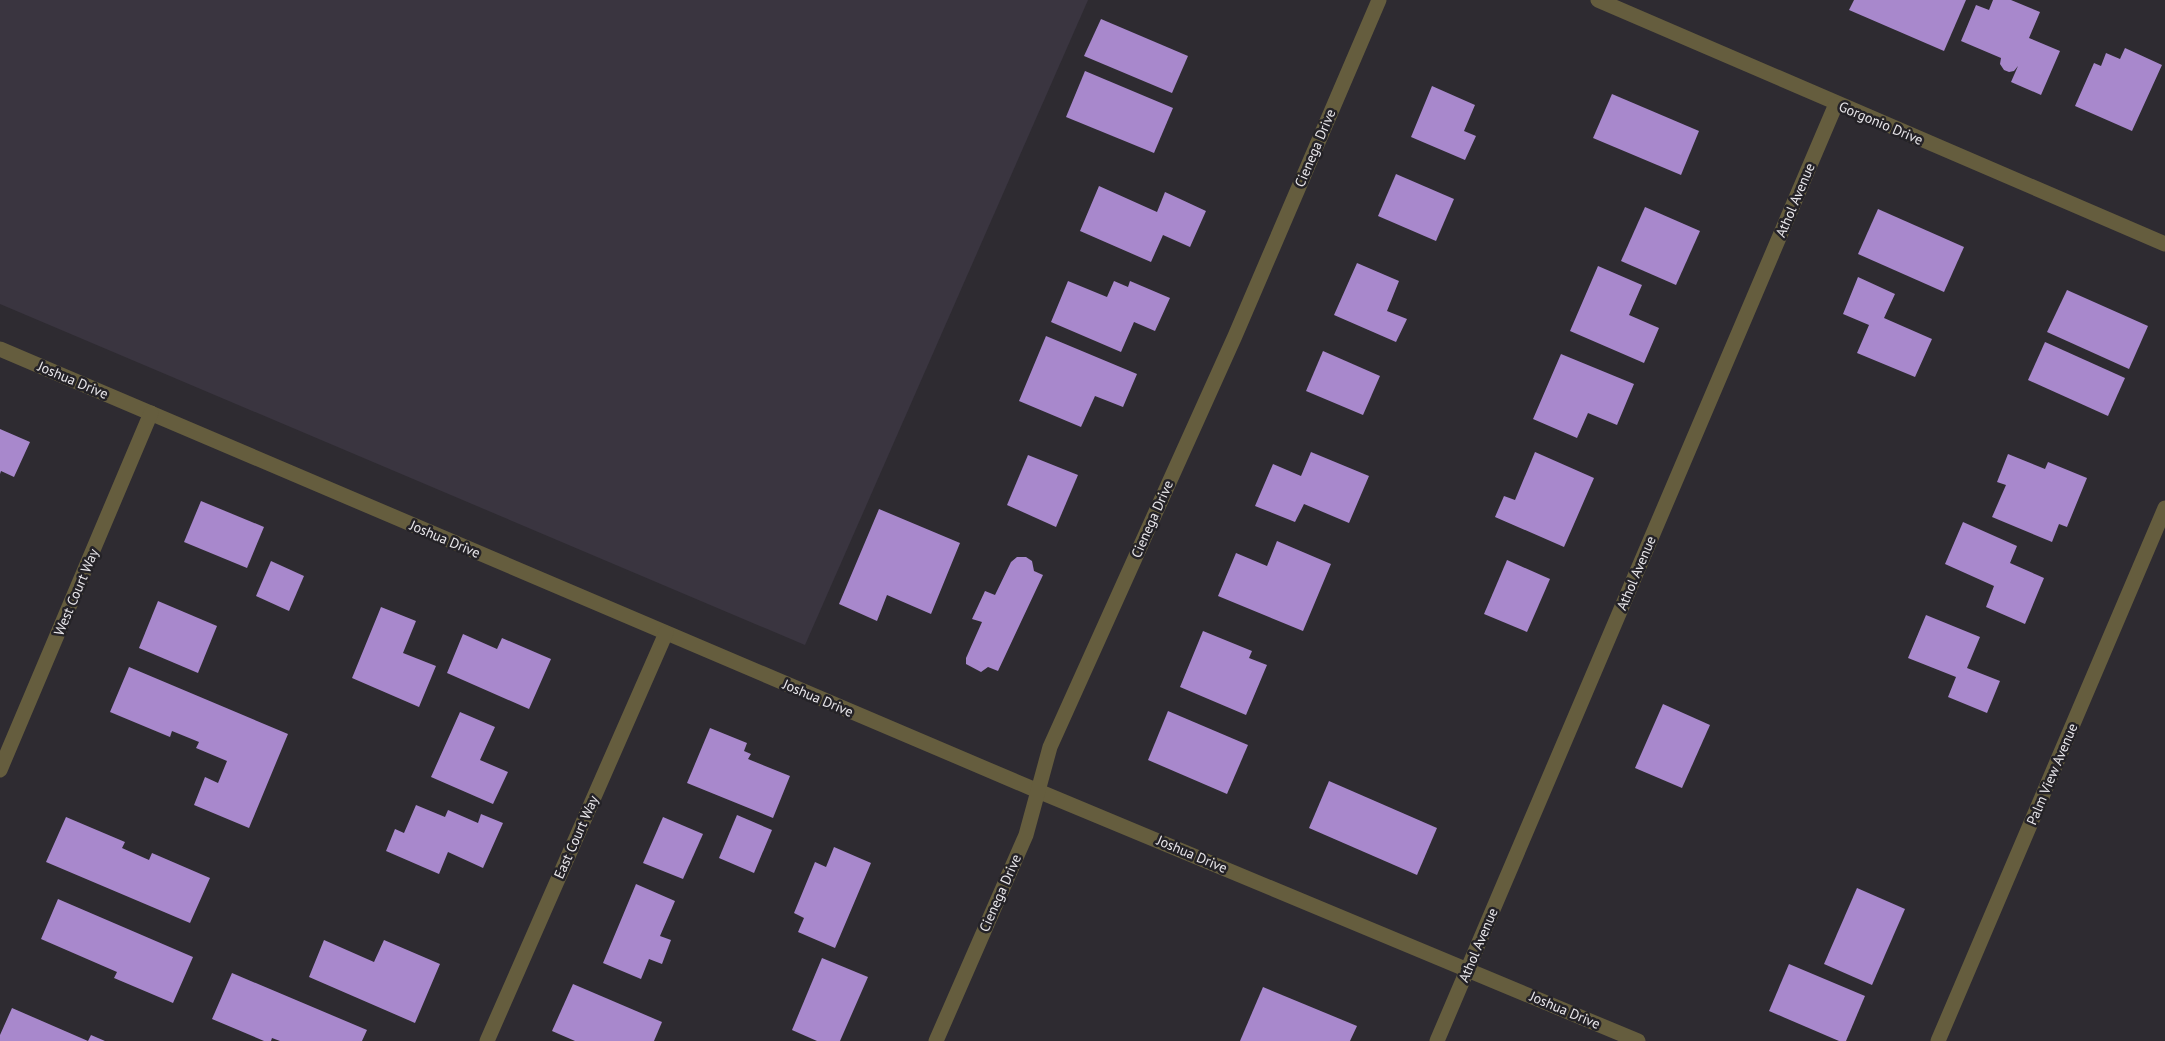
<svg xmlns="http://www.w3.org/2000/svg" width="2165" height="1041" font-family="'PT Sans',sans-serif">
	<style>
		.built { fill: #3a3540 }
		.building { fill: #a888cc }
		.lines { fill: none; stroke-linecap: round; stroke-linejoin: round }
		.minor { stroke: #655d3e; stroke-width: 15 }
		.labels { text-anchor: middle; stroke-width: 5; stroke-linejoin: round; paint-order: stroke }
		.street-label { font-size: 14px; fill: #e9e7eb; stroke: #242227 }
	</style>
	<rect width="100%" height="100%" fill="#2e2b31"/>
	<polygon class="built" points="0,0 1088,0 805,645 0,304"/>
	<g class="building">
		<polygon points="1854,0 1966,0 1944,51 1849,10"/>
		<polygon points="1993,0 2011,0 2040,12 2029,38 2060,51 2041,95 2011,82 2018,66 2014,71 2009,72 2004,70 2000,64 2001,58 1961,41 1976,5 1989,10"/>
		<polygon points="1101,19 1188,56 1172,93 1084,56"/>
		<polygon points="2125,48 2162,65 2132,131 2075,106 2094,63 2101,66 2106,53 2120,59"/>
		<polygon points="1085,71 1173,108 1154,153 1066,117"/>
		<polygon points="1432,86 1475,105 1464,131 1476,136 1465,160 1411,137"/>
		<polygon points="1612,94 1699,131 1681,175 1593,138"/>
		<polygon points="1396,174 1454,199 1436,241 1378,216"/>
		<polygon points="1099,186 1157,212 1165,192 1206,211 1190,247 1163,235 1151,262 1080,231"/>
		<polygon points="1645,207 1700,231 1676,285 1621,261"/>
		<polygon points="1878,209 1964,247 1944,292 1858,254"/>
		<polygon points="1357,263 1399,281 1387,311 1407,319 1396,342 1334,315"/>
		<polygon points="1598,266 1642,285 1629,315 1659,328 1644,363 1570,331"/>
		<polygon points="1858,277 1895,294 1884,318 1932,339 1915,377 1857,353 1869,325 1843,314"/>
		<polygon points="1068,281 1107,297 1114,281 1128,287 1130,281 1170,298 1155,331 1134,322 1121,352 1051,322"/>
		<polygon points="2067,290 2148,326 2129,369 2047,332"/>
		<polygon points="1046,336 1137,374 1123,407 1095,396 1081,427 1019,401"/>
		<polygon points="2045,342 2125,378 2108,416 2028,380"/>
		<polygon points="1323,351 1380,376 1363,415 1306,391"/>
		<polygon points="1561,354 1634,384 1617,425 1588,413 1577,438 1533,419"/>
		<polygon points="0,429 30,442 14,477 1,471 0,474"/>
		<polygon points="1311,452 1369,476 1349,523 1304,504 1295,522 1255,506 1273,464 1301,476"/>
		<polygon points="1535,452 1594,478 1564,547 1495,517 1504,496 1515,500"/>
		<polygon points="2008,454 2045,469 2048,462 2087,478 2067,527 2059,524 2052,542 1992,517 2006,485 1997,482"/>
		<polygon points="1028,455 1078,475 1056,527 1007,505"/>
		<polygon points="201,501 264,527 247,568 184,542"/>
		<polygon points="879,509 960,543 931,614 887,595 877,621 839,604"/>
		<polygon points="1963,522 2017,546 2010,563 2044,578 2025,624 1986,607 1994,586 1945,564"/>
		<polygon points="1277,541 1331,564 1303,631 1218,596 1236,553 1267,566"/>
		<polygon points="1017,557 1026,557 1032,561 1034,571 1043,575 998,671 988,667 981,672 966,664 966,658 982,622 972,619 985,591 995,595 1011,562"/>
		<polygon points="1507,560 1550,579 1527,632 1484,614"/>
		<polygon points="271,561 304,576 289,611 256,596"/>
		<polygon points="158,601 217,626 198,673 139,648"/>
		<polygon points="381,607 416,621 403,653 436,666 419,707 352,678"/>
		<polygon points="1926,615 1980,637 1967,668 2000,681 1987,713 1948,697 1956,677 1908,658"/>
		<polygon points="1203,631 1252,651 1249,658 1267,665 1246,715 1180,687"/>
		<polygon points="463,634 497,649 502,638 551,659 529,709 447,673"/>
		<polygon points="129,667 288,734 249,828 194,805 205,777 218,783 227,761 196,748 199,742 172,731 170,737 110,712"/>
		<polygon points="1663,704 1710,725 1682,788 1635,768"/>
		<polygon points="1168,711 1248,745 1227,794 1148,760"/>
		<polygon points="460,712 495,727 480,760 508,772 493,804 431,777"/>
		<polygon points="710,728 747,743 744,751 751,754 748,759 790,776 773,818 687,783"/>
		<polygon points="1329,781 1437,828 1417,875 1309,828"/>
		<polygon points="416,805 445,817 448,810 478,823 481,814 503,823 483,868 448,852 439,874 386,851 395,829 404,833"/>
		<polygon points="737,815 772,830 754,873 719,858"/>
		<polygon points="66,817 125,842 122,848 149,860 152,853 210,878 190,923 46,862"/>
		<polygon points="663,817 703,834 683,879 643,863"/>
		<polygon points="834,847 871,863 835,948 798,932 804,918 794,913 815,862 826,867"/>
		<polygon points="636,884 675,901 660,936 671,940 662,964 649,959 641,979 603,963"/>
		<polygon points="1857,888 1905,909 1872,985 1824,964"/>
		<polygon points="58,899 193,957 173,1003 114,978 117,972 41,939"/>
		<polygon points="324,940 374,962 384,940 440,964 415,1023 309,977"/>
		<polygon points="822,958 868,977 840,1041 817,1041 792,1030"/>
		<polygon points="1789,964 1865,996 1846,1041 1839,1041 1769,1011"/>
		<polygon points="232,973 367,1030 362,1041 280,1041 272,1038 271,1041 264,1041 212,1019"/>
		<polygon points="573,984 662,1022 654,1041 575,1041 552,1031"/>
		<polygon points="1263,987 1357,1026 1350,1041 1240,1041"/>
		<polygon points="12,1008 88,1041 91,1035 105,1041 0,1041 0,1035"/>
	</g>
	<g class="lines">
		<g class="minor">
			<polyline points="1598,0 2165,244"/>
			<polyline points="0,349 1038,791 1638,1041"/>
			<polyline points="0,770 151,413"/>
			<polyline points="487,1041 666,633"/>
			<polyline points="936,1041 1026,835 1050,747 1235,336 1379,0"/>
			<polyline points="1437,1041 1836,104"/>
			<polyline points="1938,1041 2165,508"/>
		</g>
	</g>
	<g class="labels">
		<g class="street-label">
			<text transform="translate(1881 123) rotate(23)" y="5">Gorgonio Drive</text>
			<text transform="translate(1315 148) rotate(-67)" y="5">Cienega Drive</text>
			<text transform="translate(1795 200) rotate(-67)" y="5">Athol Avenue</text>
			<text transform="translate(73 380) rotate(23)" y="5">Joshua Drive</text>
			<text transform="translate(1152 519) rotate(-66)" y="5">Cienega Drive</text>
			<text transform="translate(445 539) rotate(23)" y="5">Joshua Drive</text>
			<text transform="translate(1636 573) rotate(-67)" y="5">Athol Avenue</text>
			<text transform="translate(76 592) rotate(-67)" y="5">West Court Way</text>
			<text transform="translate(818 698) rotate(23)" y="5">Joshua Drive</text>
			<text transform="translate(2052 774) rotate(-67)" y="5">Palm View Avenue</text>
			<text transform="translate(576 837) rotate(-66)" y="5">East Court Way</text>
			<text transform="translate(1192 854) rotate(23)" y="5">Joshua Drive</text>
			<text transform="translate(1000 893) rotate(-66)" y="5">Cienega Drive</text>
			<text transform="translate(1478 945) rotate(-67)" y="5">Athol Avenue</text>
			<text transform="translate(1565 1010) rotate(23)" y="5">Joshua Drive</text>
		</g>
	</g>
</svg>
